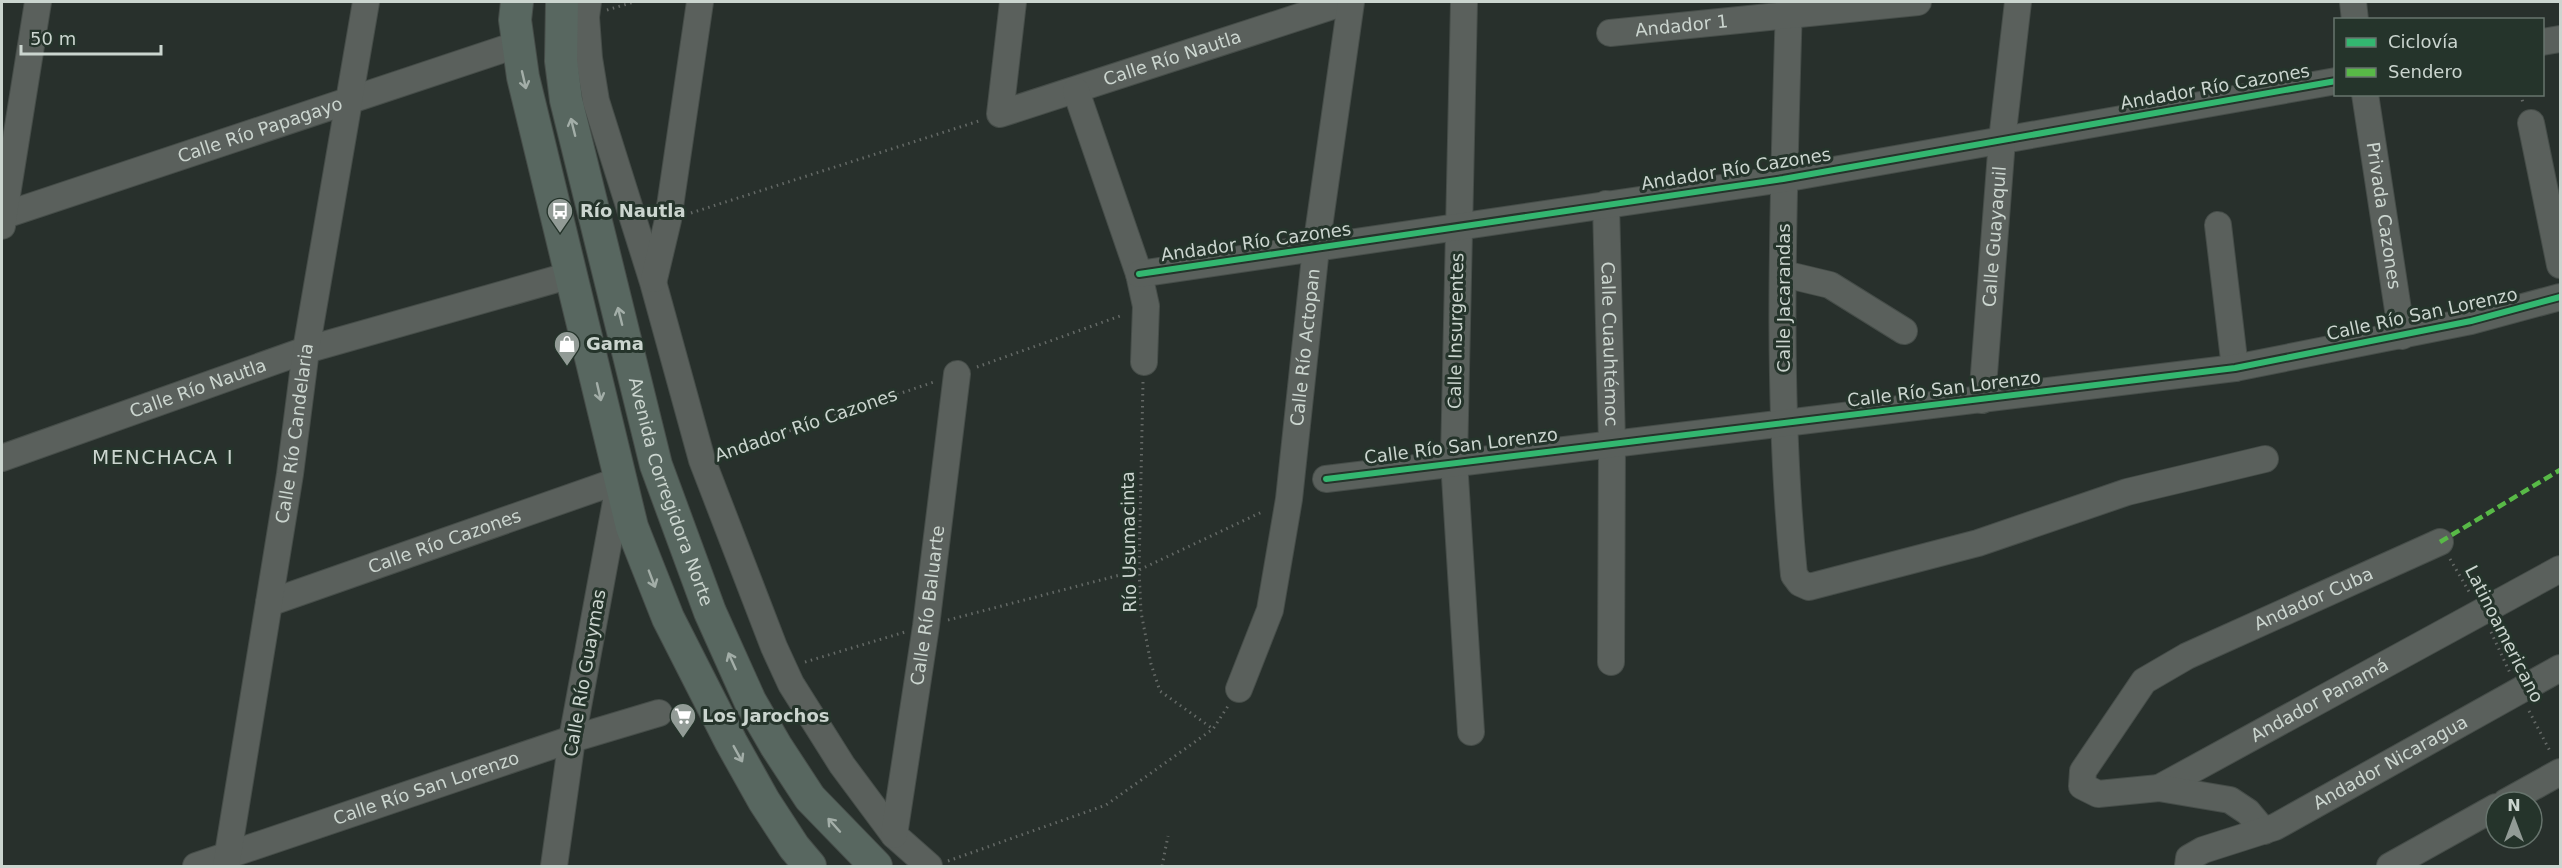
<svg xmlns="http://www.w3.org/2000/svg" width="2562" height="868" font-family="'DejaVu Sans',sans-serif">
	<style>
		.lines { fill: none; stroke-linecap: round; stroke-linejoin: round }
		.minor-casing { stroke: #464d49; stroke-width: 28 }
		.major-casing { stroke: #464d49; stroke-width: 34 }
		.path { stroke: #646966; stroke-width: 3; stroke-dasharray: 1.5 4.5; stroke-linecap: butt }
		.minor { stroke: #5a605c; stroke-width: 26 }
		.major { stroke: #586760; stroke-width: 32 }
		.quiet { stroke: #58b947; stroke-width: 4.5; stroke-dasharray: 9 4.5; stroke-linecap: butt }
		.cycleway-casing { stroke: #25342b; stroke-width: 10 }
		.cycleway { stroke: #33b770; stroke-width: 6 }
		.oneway { stroke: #a3aea8 }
		.labels { text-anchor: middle; stroke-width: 6; stroke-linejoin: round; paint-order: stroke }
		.street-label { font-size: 18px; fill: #cbd5cf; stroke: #25342b }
		.poi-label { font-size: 18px; font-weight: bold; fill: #cbd5cf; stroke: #25342b; text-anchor: start }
		.neighbourhood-label { font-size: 20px; letter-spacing: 1.5px; fill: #cbd5cf; stroke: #25342b }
	</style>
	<rect width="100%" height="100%" fill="#28302c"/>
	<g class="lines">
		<g class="minor-casing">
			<g id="minor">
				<polyline points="588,2 586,17 589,58 596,101 653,282 702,460 774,647 791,684 842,765 894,835 929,866"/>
				<path id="s1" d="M1013 2 1000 114 1345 2"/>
				<polyline points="1464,2 1454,461 1471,732"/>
				<path d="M1789 2C1784 192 1775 385 1794 575L1800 583 1809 587 1978 543 2127 492 2265 459"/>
				<polyline points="2353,2 2355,20"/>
				<path id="s2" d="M1610 33 1918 2"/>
				<polyline points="2542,42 2560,39"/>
				<polyline points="1076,91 1139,274 1146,306 1144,362"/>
				<path id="s3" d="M2365 94 2402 336"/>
				<polyline points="2531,123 2560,265"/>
				<path id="s4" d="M1606 204 1612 442 1611 662"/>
				<path id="s5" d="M2 216 516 45"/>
				<polyline points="2218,225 2235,368"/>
				<polyline points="2,226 38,2"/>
				<polyline points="1139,274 1783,179 2336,81"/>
				<polyline points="1784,274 1830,285 1904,331"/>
				<polyline points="654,279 668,220 700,2"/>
				<path id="s6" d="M1982 400 2002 140 2018 2"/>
				<path id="s7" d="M2 458 306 350 571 275"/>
				<polyline points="1326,479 2235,368 2471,321 2560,297"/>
				<path id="s8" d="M269 603 620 480 572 739 554 866"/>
				<path id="s9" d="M1239 689 1270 610 1289 499 1316 248 1351 2"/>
				<path id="s10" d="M2159 788 2560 569"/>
				<polyline points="2506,802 2560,772"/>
				<path id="s11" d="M2264 831 2248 812 2230 800 2159 788 2098 794 2082 786 2083 771 2144 681 2187 656 2440 542"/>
				<path id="s12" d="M894 835 926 626 957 374"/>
				<path id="s13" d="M196 866 572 739 659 713"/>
				<path id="s14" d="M226 866 290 474 306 350 366 2"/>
				<path id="s15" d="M2188 866 2189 858 2203 850 2275 827 2560 668"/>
				<polyline points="2390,866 2496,807"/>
			</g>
		</g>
		<g class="major-casing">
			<g id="major">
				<polyline points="517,2 515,20 523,77 632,527 668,618 731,742 764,801 794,847 810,866"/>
				<path id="s16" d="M562 2 561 61 566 100 656 465 710 612 750 701 776 746 810 798 876 866"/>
			</g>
		</g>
		<g class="path">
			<polyline points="607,10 634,2"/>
			<polyline points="2521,94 2523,104"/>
			<polyline points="691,213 982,120"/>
			<polyline points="977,367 1123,315"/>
			<polyline points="1143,382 1139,570 1141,612 1151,664 1160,691 1213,729"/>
			<polyline points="721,454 934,382"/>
			<polyline points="2450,559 2471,595"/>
			<polyline points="948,620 1139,570 1264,511"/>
			<polyline points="2491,632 2510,673"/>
			<polyline points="805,662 905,632"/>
			<polyline points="2529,711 2551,753"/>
			<polyline points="948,861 1106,805 1213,729 1228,706"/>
			<polyline points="1162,866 1168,836"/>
		</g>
		<use href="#minor" class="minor"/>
		<use href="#major" class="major"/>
		<polyline class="quiet" points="2440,542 2560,470"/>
		<g class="cycleway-casing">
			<g id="cycleway">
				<polyline points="1139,274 1783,179 2336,81"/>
				<polyline points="1326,479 2235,368 2471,321 2560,297"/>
			</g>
		</g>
		<use href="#cycleway" class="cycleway"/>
	</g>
	<defs><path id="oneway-shaft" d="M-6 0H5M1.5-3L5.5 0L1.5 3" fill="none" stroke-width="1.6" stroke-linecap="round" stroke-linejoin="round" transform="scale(1.5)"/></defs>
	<g class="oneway">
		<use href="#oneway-shaft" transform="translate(524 80) rotate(77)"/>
		<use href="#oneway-shaft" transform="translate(573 127) rotate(-104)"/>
		<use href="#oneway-shaft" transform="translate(620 316) rotate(-104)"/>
		<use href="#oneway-shaft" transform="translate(599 392) rotate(77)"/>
		<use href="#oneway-shaft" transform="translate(652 579) rotate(69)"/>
		<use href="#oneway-shaft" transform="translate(732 661) rotate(-114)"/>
		<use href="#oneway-shaft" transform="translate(738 754) rotate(61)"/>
		<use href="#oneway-shaft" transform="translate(834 825) rotate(-132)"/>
	</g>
	<defs>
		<g id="bus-pin" transform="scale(1.35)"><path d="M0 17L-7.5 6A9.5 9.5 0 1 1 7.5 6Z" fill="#929b96" stroke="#25342b"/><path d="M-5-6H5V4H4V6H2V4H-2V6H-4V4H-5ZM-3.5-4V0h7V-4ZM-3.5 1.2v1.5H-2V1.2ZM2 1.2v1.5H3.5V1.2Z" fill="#fff"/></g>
		<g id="shop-pin" transform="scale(1.35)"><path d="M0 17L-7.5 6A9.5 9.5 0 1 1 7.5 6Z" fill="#929b96" stroke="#25342b"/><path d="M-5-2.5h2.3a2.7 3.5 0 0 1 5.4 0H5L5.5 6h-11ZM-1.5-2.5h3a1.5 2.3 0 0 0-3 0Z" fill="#fff"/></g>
		<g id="supermarket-pin" transform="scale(1.35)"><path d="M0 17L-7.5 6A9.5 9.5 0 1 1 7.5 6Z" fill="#929b96" stroke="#25342b"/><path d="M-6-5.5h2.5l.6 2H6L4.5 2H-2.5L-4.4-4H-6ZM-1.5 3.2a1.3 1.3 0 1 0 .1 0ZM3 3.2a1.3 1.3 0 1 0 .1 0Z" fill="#fff"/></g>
	</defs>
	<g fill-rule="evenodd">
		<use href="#bus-pin" x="560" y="211"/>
		<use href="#shop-pin" x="567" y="344"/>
		<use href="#supermarket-pin" x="683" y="716"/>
	</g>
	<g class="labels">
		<g class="street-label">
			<text dy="6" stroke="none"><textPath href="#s2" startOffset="72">Andador 1</textPath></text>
			<text dy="6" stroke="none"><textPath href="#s1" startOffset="294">Calle Río Nautla</textPath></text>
			<text transform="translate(2215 87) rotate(-10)" y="6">Andador Río Cazones</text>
			<text dy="6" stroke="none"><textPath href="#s5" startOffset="272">Calle Río Papagayo</textPath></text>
			<text transform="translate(1736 169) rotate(-9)" y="6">Andador Río Cazones</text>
			<text dy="6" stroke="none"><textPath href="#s3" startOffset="123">Privada Cazones</textPath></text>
			<text dy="6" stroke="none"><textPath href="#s6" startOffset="164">Calle Guayaquil</textPath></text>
			<text transform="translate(1256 242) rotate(-8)" y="6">Andador Río Cazones</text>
			<text transform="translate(1784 298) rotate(-90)" y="6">Calle Jacarandas</text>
			<text transform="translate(2422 314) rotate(-12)" y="6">Calle Río San Lorenzo</text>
			<text transform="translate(1456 331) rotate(-89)" y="6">Calle Insurgentes</text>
			<text dy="6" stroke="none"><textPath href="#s4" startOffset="140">Calle Cuauhtémoc</textPath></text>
			<text dy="6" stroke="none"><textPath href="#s9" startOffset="350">Calle Río Actopan</textPath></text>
			<text dy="6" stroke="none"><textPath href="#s7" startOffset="208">Calle Río Nautla</textPath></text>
			<text transform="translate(1944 389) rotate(-7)" y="6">Calle Río San Lorenzo</text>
			<text transform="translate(806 425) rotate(-19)" y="6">Andador Río Cazones</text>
			<text dy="6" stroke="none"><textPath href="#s14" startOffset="438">Calle Río Candelaria</textPath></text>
			<text transform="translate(1461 446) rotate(-7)" y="6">Calle Río San Lorenzo</text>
			<text dy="6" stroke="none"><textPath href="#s16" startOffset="504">Avenida Corregidora Norte</textPath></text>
			<text dy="6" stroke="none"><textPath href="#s8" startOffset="186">Calle Río Cazones</textPath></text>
			<text transform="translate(1129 542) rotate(-91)" y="6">Río Usumacinta</text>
			<text dy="6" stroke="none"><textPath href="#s11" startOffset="510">Andador Cuba</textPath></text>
			<text dy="6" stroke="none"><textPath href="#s12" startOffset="232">Calle Río Baluarte</textPath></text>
			<text transform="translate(2504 634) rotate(63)" y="6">Latinoamericano</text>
			<text transform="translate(585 673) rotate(-80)" y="6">Calle Río Guaymas</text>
			<text dy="6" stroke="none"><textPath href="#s10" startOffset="183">Andador Panamá</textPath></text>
			<text dy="6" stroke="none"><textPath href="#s15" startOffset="232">Andador Nicaragua</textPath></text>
			<text dy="6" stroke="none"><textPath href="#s13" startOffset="243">Calle Río San Lorenzo</textPath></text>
		</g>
		<g class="poi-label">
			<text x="580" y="217">Río Nautla</text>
			<text x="586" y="350">Gama</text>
			<text x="702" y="722">Los Jarochos</text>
		</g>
		<g class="neighbourhood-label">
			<text x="163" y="464">MENCHACA I</text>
		</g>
	</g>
	<rect width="2562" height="868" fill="none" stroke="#cbd5cf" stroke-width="6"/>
	<rect x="2334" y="18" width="210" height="78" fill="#25342b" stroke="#67746d" stroke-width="1.5"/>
	<rect x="2346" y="38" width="30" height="9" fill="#33b770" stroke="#67746d" stroke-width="1.5"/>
	<text x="2388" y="48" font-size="18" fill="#cbd5cf">Ciclovía</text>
	<rect x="2346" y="68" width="30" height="9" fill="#58b947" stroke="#67746d" stroke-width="1.5"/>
	<text x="2388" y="78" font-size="18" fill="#cbd5cf">Sendero</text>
	<g transform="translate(2514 820)"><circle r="28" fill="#25342b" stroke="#67746d" stroke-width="1.5"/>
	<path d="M0-4.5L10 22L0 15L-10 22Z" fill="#929b96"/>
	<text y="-9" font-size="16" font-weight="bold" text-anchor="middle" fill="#cbd5cf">N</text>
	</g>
	<path d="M21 45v9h140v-9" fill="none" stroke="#cbd5cf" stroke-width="3"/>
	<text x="30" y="45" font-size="18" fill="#cbd5cf" stroke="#25342b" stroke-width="4.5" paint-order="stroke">50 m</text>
</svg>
